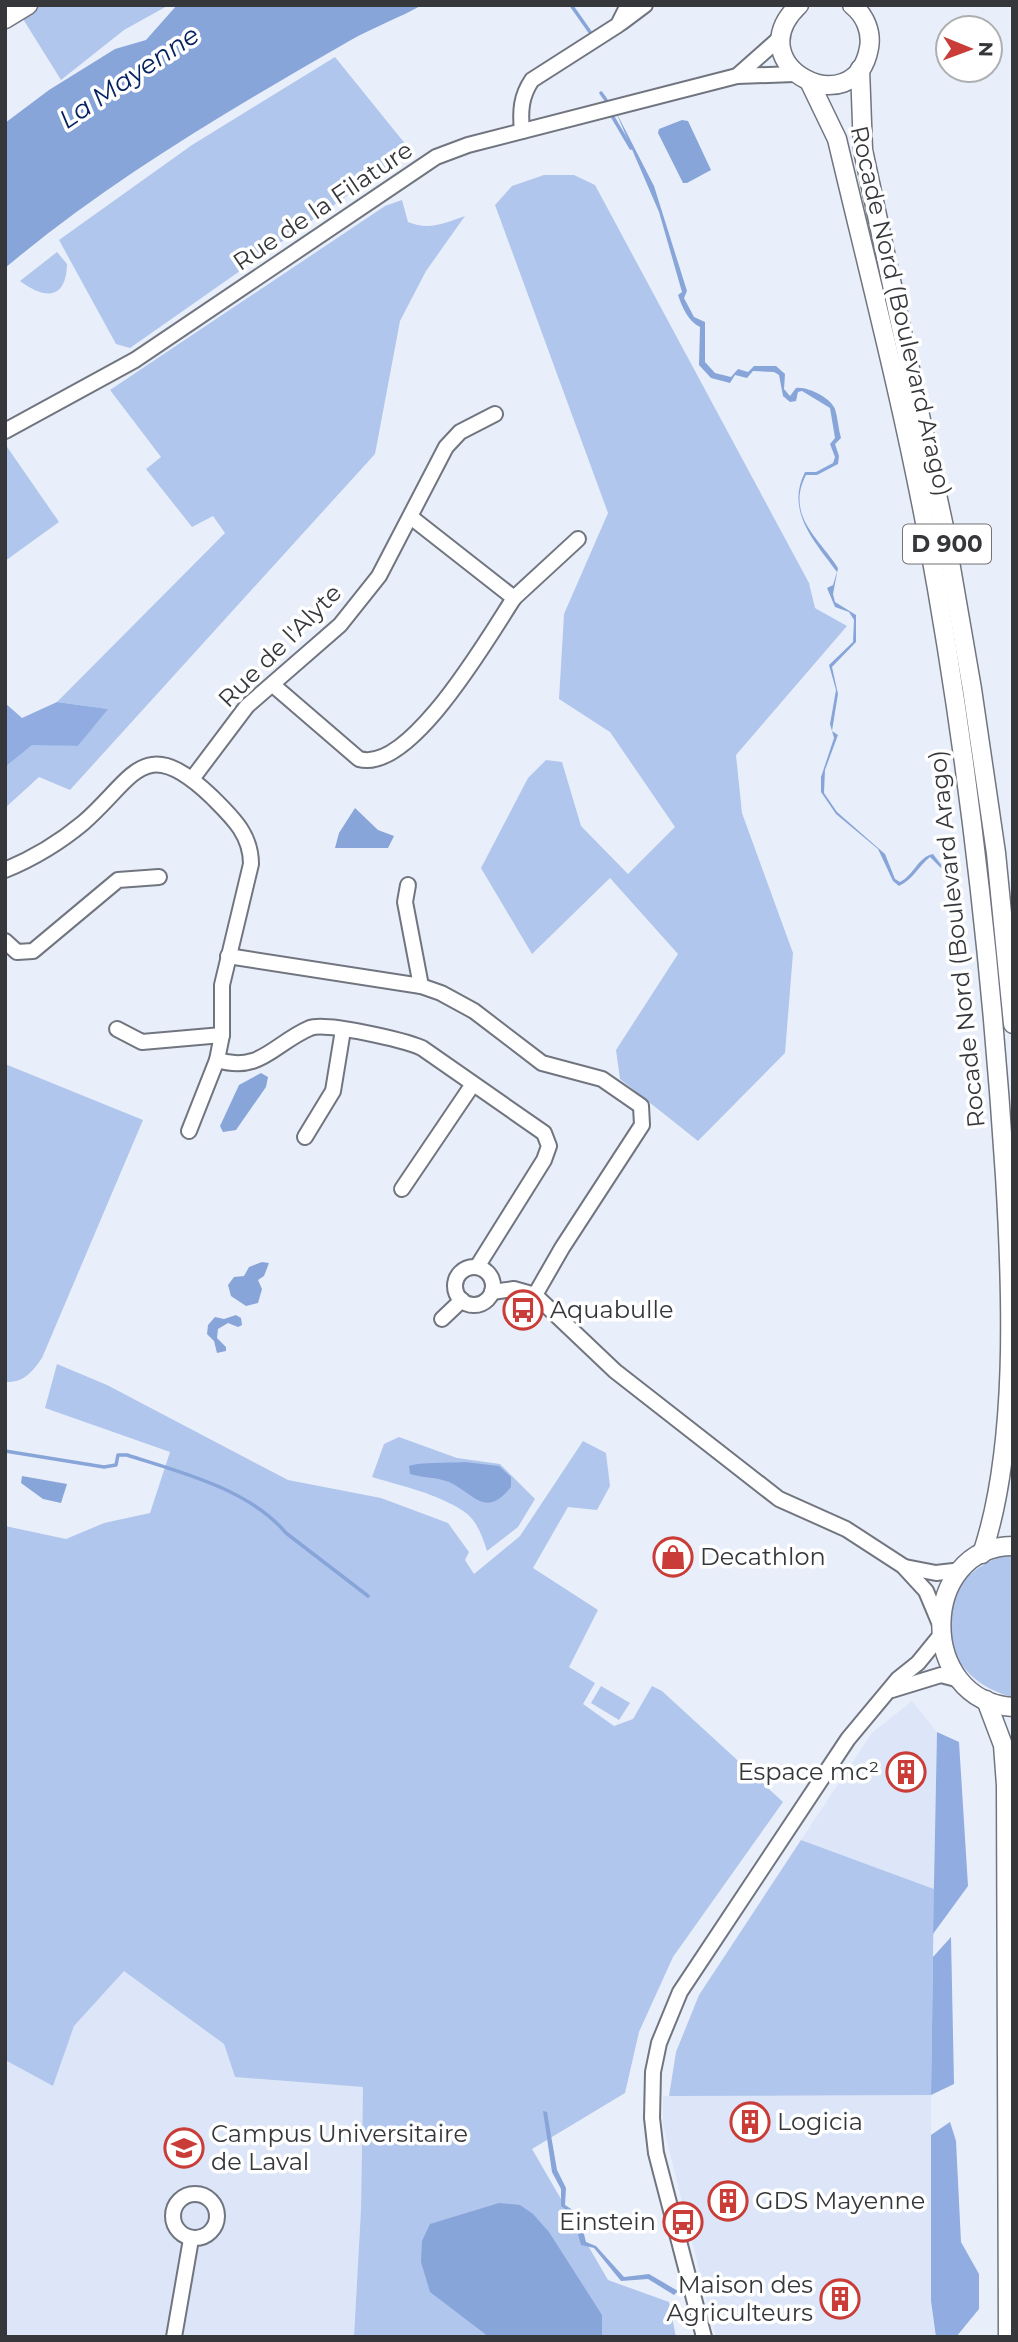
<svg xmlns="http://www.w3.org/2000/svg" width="1018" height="2342" font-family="Montserrat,sans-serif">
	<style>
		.built { fill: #dce6f8 }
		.green { fill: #b1c6ed }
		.forest { fill: #90ace1 }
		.water { fill: #88a5d9 }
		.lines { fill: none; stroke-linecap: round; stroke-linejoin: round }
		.stream { stroke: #88a5d9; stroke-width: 3.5 }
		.minor-casing { stroke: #70757f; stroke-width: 18 }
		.major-casing { stroke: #70757f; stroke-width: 21 }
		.minor { stroke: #fff; stroke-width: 14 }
		.major { stroke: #fff; stroke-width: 18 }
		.labels { text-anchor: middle; stroke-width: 7; stroke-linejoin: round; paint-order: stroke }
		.shield { fill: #fff; stroke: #727376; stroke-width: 2 }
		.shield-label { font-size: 23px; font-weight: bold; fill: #35373b }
		.street-label { font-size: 24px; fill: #35373b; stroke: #fff }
		.poi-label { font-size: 24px; fill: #35373b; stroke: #fff; text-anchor: start }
		.water-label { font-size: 26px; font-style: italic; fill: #072360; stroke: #fff }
	</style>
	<rect width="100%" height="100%" fill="#e9effa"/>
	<g class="built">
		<polygon points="912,1701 937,1732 934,1889 801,1840 872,1733"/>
		<polygon points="124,1970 224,2044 235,2077 363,2087 361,2209 354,2337 5,2337 5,2060 53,2086 74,2026"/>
		<polygon points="931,2095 931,2301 936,2337 716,2337 669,2150 663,2124 663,2096"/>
	</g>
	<g class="green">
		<polygon points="40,5 169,5 124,30 61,80 23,19"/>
		<polygon points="335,57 411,151 130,348 116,344 59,240 192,145"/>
		<polygon points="544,175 574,175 595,185 809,583 815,608 847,626 736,755 742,813 793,953 785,1053 698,1141 620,1079 616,1050 678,954 610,878 532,954 481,868 528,778 546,760 562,762 581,826 628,874 675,827 610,732 559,699 564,614 608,513 495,205 512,186"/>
		<path d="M402 200 408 222C429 231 445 223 465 216L426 271 400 321 375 454 70 790 39 777 5 808V767L32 744 78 746 107 709 57 702 225 533 213 516 192 527 146 469 161 457 110 390 385 206Z"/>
		<path d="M57 252 67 264C66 301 44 299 20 281Z"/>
		<polygon points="5,444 59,522 5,561"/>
		<path d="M5 1064 143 1120 42 1358C32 1372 24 1383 5 1382Z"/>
		<polygon points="57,1364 107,1385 288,1480 381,1498 448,1523 469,1552 465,1560 474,1574 520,1536 583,1441 606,1453 610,1486 597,1510 568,1507 533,1568 598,1610 569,1667 595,1683 583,1704 614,1726 633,1719 652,1686 662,1691 783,1802 673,1957 639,2032 625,2093 532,2149 608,2280 669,2302 676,2337 354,2337 361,2209 363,2087 235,2077 224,2044 124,1971 74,2026 53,2086 5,2060 5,1526 66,1539 104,1523 150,1513 170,1452 45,1408"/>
		<path d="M399 1437 457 1458 500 1464 535 1499 518 1527 487 1551C483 1538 477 1521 466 1513 440 1494 401 1486 372 1477L384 1444Z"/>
		<path d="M1013 1554V1697C927 1677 927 1570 1013 1554Z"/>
		<polygon points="601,1686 630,1703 619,1720 591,1703"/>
		<polygon points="801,1840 934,1889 931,2095 669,2096 676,2052 699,1995"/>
	</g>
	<g class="forest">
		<polygon points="57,702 108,709 78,746 32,745 5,767 5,703 22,718"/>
		<polygon points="937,1732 959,1742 968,1886 933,1934"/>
		<polygon points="951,1937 954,2084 931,2095 933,1957"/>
		<polygon points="950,2122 956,2141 961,2242 979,2274 979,2309 956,2337 936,2337 931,2301 931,2135"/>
	</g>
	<g class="water">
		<path d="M177 5H422C399 18 374 27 351 40 231 109 111 179 5 268V123L49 90 115 49 146 40Z"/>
		<path d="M615 110 654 186 687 291 684 298 694 317 705 322V362L715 373 731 377 738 369 748 372 754 366H776L785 374 784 389 790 396 796 388C807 386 831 398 835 409 838 418 838 428 841 438L835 444 839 456 838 464 817 475H806C785 516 820 539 838 568L833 594 835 602 856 615V642L832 667 838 694 832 731 838 735 825 770 824 793 837 812 885 854 895 879 900 882C914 875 918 857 933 854L952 879 930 857C918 867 913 879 899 886L893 881 878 849 836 814 821 792V777L834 738 830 724 836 690 829 665 853 642 854 620 849 612 835 607 827 588 833 585 837 572C815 542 785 511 805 472H816L833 463 835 457 830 444 835 438 830 408 802 391 798 392 796 401 790 402 783 396 779 375 774 372 753 371 747 378 735 375 730 383 711 378 699 365 700 327C688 321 682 307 678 295L682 292 659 212Z"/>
		<polygon points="682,120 688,121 711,170 687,183 683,183 658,133 659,129"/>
		<polygon points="355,808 378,830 394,836 388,848 335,848 339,833"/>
		<polygon points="261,1073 268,1077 266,1087 236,1130 223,1132 220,1126 239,1085"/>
		<polygon points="262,1262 269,1263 264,1276 258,1280 262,1289 258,1303 246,1306 231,1296 228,1285 234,1277 244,1276 249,1267"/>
		<polygon points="236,1315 241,1318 242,1325 238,1327 228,1323 218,1329 217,1338 226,1347 226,1351 217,1353 214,1341 207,1334 208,1325 215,1317 224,1319"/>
		<path d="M465 1462 499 1466 511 1477V1487C485 1519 475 1494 449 1482 437 1477 423 1478 410 1474L409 1466C419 1462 451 1463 465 1462Z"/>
		<polygon points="22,1476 67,1484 61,1503 43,1499 21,1483"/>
		<polygon points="543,2111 547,2112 557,2170 566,2188 565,2205 579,2214 586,2242 596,2246 624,2277 649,2274 678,2291 674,2295 648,2279 621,2281 594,2248 581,2245 573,2216 561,2206 561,2189 552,2172"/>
		<polygon points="499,2203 520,2205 533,2214 549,2232 602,2315 602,2337 489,2337 430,2292 421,2262 422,2241 430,2224"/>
	</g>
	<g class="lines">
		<g class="stream">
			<polyline points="571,5 590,32"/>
			<polyline points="601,93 606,100"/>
			<polyline points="611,114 631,148"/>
			<path d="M5 1451 104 1467 116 1465 118 1455H127C180 1472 249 1489 286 1533L368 1596"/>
		</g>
		<g class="minor-casing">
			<g id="minor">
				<polyline points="621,23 645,5"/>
				<polyline points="737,76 781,37"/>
				<path d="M522 131C520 111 521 96 532 80L618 25 628 5"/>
				<polyline points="5,431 135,360 436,157 468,145 737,76 795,74"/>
				<polyline points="514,598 578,539"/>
				<path d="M273 685 359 759C410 774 489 636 514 598L412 518"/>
				<polyline points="192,779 247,706 340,625 379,576 446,447 460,432 495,414"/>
				<path d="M5 870C34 858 59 843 83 823 134 779 143 731 212 797 232 817 251 834 251 864L222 985V1035L217 1060 189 1131"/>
				<polyline points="408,885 405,902 421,986"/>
				<polyline points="5,941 17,952 33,951 118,880 159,877"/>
				<polyline points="228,956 421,986 441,993 474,1011 542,1063 602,1079 641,1106 642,1125 562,1248 535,1295"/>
				<polyline points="117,1029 142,1042 222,1035"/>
				<path d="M217 1060C261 1073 273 1044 310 1028 326 1022 404 1040 422 1048L544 1133 549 1146 544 1160 477 1267"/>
				<polyline points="305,1137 333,1091 343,1030"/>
				<polyline points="402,1189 473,1084"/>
				<circle cx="474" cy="1286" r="19"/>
				<polyline points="492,1292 514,1289 535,1295 615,1371 779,1499 846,1529 903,1566 926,1591 939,1622"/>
				<polyline points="442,1319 462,1300"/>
				<polyline points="905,1567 936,1573 962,1570"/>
				<polyline points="892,1690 941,1675 960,1680"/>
				<circle cx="195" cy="2216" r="22"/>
				<polyline points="174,2337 191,2239"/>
				<polyline points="704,2337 656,2153 652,2118 653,2072 659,2043 680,1992 848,1739 898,1679 918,1663 940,1636"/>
			</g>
		</g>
		<g class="major-casing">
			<g id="major">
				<path d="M799 5C735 66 855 126 869 48 872 32 865 15 852 5"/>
				<polyline points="5,19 28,5"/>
				<polyline points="860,69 863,150 944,527 972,689 996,853 1013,1024"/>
				<path d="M810 83 837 139C868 270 902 400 927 533 967 748 991 957 1005 1176 1012 1291 1018 1447 982 1554"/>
				<path d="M1013 1546C919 1546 916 1701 1013 1707"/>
				<polyline points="986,1700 1003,1745 1006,1785 1008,2337"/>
			</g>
		</g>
		<use href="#minor" class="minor"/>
		<use href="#major" class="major"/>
	</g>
	<defs>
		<g id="bus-ring" transform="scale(2.0125)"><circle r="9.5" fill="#fff" stroke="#ca3c37" stroke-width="1.5"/><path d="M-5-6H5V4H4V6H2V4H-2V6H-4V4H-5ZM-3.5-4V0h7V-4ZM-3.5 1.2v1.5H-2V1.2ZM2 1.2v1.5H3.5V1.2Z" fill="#ca3c37"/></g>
		<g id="shop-ring" transform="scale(2.0125)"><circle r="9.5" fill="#fff" stroke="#ca3c37" stroke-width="1.5"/><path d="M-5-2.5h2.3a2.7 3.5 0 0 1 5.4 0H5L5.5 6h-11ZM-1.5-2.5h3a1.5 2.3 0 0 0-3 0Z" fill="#ca3c37"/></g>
		<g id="building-ring" transform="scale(2.0125)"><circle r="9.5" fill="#fff" stroke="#ca3c37" stroke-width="1.5"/><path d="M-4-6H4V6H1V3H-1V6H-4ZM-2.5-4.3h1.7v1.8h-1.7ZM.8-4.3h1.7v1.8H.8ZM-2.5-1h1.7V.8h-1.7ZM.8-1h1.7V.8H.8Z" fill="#ca3c37"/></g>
		<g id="university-ring" transform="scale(2.0125)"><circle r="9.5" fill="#fff" stroke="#ca3c37" stroke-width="1.5"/><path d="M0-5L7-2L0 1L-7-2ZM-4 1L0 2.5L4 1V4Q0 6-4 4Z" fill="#ca3c37"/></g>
	</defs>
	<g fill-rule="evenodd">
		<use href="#bus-ring" x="523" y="1310"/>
		<use href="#shop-ring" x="673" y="1557"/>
		<use href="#building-ring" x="906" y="1772"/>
		<use href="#building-ring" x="750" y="2122"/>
		<use href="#university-ring" x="184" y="2148"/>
		<use href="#building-ring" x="728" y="2201"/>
		<use href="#bus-ring" x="683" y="2222"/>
		<use href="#building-ring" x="840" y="2299"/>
	</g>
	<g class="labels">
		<rect class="shield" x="903" y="524.5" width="88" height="39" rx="5"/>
		<g class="shield-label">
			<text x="947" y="552">D 900</text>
		</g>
		<g class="street-label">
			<text transform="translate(323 206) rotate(-34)" y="8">Rue de la Filature</text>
			<text transform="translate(901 311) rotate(77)" y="8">Rocade Nord (Boulevard Arago)</text>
			<text transform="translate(280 646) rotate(-45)" y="8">Rue de l'Alyte</text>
			<text transform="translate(957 939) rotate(-96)" y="8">Rocade Nord (Boulevard Arago)</text>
		</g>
		<g class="poi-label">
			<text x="550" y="1318">Aquabulle</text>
			<text x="700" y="1565">Decathlon</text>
			<text x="879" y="1780" text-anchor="end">Espace mc²</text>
			<text x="777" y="2130">Logicia</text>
			<text x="211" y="2142">Campus Universitaire<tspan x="211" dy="28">de Laval</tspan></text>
			<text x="755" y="2209">GDS Mayenne</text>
			<text x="656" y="2230" text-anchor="end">Einstein</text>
			<text x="813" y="2293" text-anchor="end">Maison des<tspan x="813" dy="28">Agriculteurs</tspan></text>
		</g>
		<g class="water-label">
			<text transform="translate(129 77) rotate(-34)" y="9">La Mayenne</text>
		</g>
	</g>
	<rect width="1018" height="2342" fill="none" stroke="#35373b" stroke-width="14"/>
	<g transform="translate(969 49) rotate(91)"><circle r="33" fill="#ffffff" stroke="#aeafb1" stroke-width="2"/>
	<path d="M0-5L12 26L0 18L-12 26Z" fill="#ca3c37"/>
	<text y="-10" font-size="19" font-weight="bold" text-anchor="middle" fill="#35373b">N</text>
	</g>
</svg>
